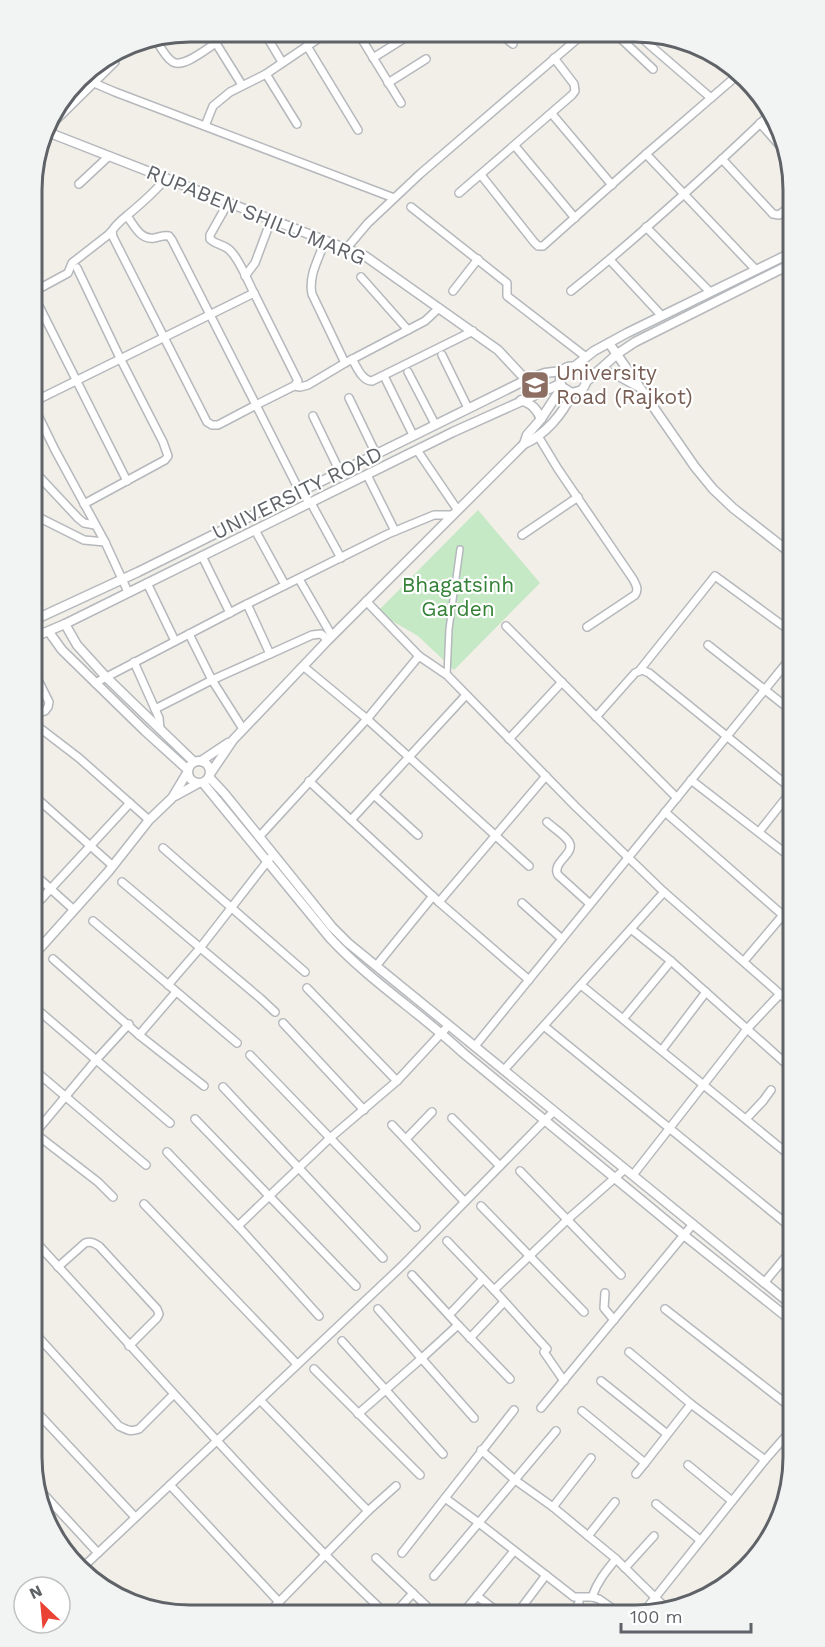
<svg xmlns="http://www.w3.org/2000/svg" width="825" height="1647" font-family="'Work Sans',sans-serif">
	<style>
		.green { fill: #c5e8c5 }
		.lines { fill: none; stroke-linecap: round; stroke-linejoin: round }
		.pedestrian-casing { stroke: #b5b8bc; stroke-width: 8 }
		.minor-casing { stroke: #b5b8bc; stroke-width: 10 }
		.tertiary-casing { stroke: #b5b8bc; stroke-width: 11 }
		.pedestrian { stroke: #fff; stroke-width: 5 }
		.minor { stroke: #fff; stroke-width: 7 }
		.tertiary { stroke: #fff; stroke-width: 8 }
		.labels { text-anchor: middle; stroke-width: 4.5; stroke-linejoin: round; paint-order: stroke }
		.street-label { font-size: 21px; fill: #5f6368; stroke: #fff }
		.education-label { font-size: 21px; fill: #785e54; stroke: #fff; text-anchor: start }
		.park-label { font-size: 21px; fill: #348238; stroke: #fff }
		.rim { fill: none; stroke: #5f6368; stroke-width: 3 }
	</style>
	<rect width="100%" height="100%" fill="#f1efe8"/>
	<polygon class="green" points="478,510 540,583 454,670 418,636 377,612"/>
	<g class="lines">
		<g class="pedestrian-casing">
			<polyline id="pedestrian" points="447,675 449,629 460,549"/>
		</g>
		<g class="minor-casing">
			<g id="minor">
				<polyline points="209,32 242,85"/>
				<polyline points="264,32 282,62"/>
				<polyline points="358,33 401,103"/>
				<polyline points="499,33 513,44"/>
				<polyline points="616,34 653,69"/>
				<polyline points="637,34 711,98"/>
				<path d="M155 38C160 46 165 57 173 62 184 68 206 49 216 43"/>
				<polyline points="307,46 358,130"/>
				<polyline points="373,58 411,34"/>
				<polyline points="266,74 297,124"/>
				<polyline points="94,83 115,92 394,198"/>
				<polyline points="388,83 426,59"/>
				<polyline points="552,114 612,185"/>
				<polyline points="760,123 788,155"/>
				<polyline points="205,126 213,106 230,92 266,74 328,32"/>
				<polyline points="47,129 115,62 114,53"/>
				<polyline points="515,146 575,218"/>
				<polyline points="646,154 756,270"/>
				<polyline points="722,159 773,214 779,215 793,204"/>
				<polyline points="481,175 534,242 538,246 543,246 646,154 740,73"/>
				<polyline points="79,184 109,156"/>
				<polyline points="459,193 572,95 575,91 574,84 554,58"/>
				<path d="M228 203 210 235V239C215 244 221 244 227 248 238 255 248 282 254 293"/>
				<polyline points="411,207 507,283 507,296 586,357"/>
				<path d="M127 216C134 225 140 240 154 238 160 237 163 235 169 236L172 240 256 405 218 425H212L207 422 113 237 112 231C116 224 123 219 130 213 143 202 155 192 166 178"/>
				<polyline points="646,227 710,292"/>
				<path d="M325 241C319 258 308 276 312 294L345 363"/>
				<polyline points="346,249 368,223 420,174 583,34"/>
				<polyline points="610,260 661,315"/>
				<polyline points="77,268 120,358 163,442 168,456 165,460 84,504"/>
				<polyline points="245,276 255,263 271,220"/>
				<polyline points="361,277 408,330"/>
				<polyline points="453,291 478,259"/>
				<path d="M571 291C640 236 705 176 769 115"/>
				<polyline points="33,292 68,273 72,263 108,235 112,231"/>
				<polyline points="37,302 127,481"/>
				<polyline points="442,355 468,408"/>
				<path d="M352 359C357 367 362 381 372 381L473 331"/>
				<polyline points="408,372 435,424"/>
				<polyline points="386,380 413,435"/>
				<polyline points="294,386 300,387 308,385 345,363 425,321 439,308"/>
				<polyline points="349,398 376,454"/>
				<polyline points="33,402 254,293 298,381 294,386 256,405 300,492 311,503 341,558"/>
				<polyline points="33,405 55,450 105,542"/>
				<polyline points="313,416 340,472"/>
				<path d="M538 436 558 469 633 579C636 585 639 589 635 595L587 627"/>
				<polyline points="417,450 457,509"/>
				<polyline points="33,470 78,518 84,523 95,525"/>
				<polyline points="367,475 395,531"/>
				<polyline points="32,514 84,540 105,542 128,592"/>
				<polyline points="255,530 285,585"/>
				<polyline points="522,535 578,497"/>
				<polyline points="202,556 230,613"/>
				<polyline points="299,579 332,636"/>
				<polyline points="147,583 175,641"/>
				<polyline points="366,601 419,656"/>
				<polyline points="506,626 677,798"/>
				<polyline points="189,634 212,680 243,729"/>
				<polyline points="708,645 793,712"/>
				<polyline points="270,654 312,635 321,634 328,640"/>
				<polyline points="134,662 159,718 160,729"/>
				<polyline points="303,666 367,719 529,866"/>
				<polyline points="639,671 715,576 793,633"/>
				<polyline points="95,683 241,607 388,534 434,515 452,515"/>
				<polyline points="155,709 212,680 270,654 247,604"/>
				<polyline points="32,715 45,711 48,707 49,702 32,668"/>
				<polyline points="596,717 635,673 642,670 649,673 793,790"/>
				<polyline points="32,722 79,758 149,820"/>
				<polyline points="509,739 562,682"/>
				<polyline points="691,780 793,859"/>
				<polyline points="309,781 439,902 529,980"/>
				<polyline points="32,794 113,866"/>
				<polyline points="374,795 418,835"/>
				<polyline points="665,812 793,924"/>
				<polyline points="351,820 466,695"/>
				<path d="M547 822C553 828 564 834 569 842 576 854 551 862 558 875L590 904"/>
				<polyline points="759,832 793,789"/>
				<polyline points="259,837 367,719 419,656 447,675 575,806 664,892 780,994"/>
				<polyline points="163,848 305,972"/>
				<polyline points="32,872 74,910"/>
				<polyline points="122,882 260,998 275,1012"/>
				<polyline points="439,902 546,776"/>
				<polyline points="522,903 562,939"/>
				<polyline points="32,909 130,803"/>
				<polyline points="93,921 237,1043"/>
				<polyline points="631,929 671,961 793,1070"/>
				<polyline points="53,959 139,1035 204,1086"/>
				<polyline points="744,961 783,915"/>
				<polyline points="376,966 433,896"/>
				<polyline points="168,985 200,948 270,858"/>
				<polyline points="581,985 793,1158"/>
				<polyline points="307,988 397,1081"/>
				<polyline points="32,1005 170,1123"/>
				<polyline points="623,1019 671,961"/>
				<polyline points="283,1023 364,1110"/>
				<polyline points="544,1026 793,1229"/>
				<polyline points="139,1035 176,992"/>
				<polyline points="475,1046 793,655"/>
				<polyline points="662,1050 706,992"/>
				<polyline points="250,1055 416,1227"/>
				<polyline points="32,1068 146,1165"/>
				<polyline points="504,1070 664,892"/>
				<polyline points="223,1087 383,1258"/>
				<polyline points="452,1118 500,1166"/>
				<polyline points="195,1119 356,1286"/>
				<polyline points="746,1119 763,1101 771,1090"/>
				<polyline points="392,1125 464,1201"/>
				<polyline points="32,1131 98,1182 113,1197"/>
				<polyline points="35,1133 96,1060 129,1024"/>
				<polyline points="406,1139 432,1112"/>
				<polyline points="167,1152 238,1226 319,1316"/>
				<polyline points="520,1171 621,1275"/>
				<polyline points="633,1175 747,1029 780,994 793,1005"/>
				<polyline points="144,1204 297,1364"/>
				<polyline points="481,1206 584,1312"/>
				<polyline points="238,1226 330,1138 397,1081 448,1026"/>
				<path d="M32 1238C149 1364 261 1496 387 1615"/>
				<polyline points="447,1241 494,1290 547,1349"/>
				<polyline points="32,1261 43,1251"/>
				<path d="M58 1267 85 1243C91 1241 94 1243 99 1246L157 1309 159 1314 157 1318 129 1346"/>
				<polyline points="764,1283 793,1248"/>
				<polyline points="494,1290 568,1219 625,1169"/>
				<polyline points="605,1293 604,1308 614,1320"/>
				<polyline points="378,1309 474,1418"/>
				<polyline points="665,1309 793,1409"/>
				<polyline points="449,1315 483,1279"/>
				<polyline points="458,1325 510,1379"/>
				<path d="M32 1330 119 1426C127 1430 130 1432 139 1429L173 1395"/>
				<polyline points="470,1338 504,1302"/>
				<polyline points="342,1341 443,1454"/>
				<polyline points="544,1352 564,1381"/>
				<polyline points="629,1352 691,1404"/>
				<polyline points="314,1369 420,1475"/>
				<polyline points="601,1381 667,1434"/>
				<polyline points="32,1407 135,1517"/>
				<polyline points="541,1408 693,1224"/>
				<polyline points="514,1410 445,1498 479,1523 574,1597 592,1597 599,1599 622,1615"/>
				<polyline points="582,1411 645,1463 691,1404 765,1460"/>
				<polyline points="358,1414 422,1358 458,1325 412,1275"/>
				<polyline points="32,1424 40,1416"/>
				<polyline points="481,1450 515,1480 553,1507 616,1559 668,1610"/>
				<polyline points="688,1465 732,1501"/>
				<polyline points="636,1474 645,1463"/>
				<polyline points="170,1485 279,1602 368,1511 260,1400"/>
				<polyline points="36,1486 98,1553"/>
				<polyline points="656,1504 700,1540"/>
				<polyline points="553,1507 591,1458"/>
				<polyline points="368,1511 396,1486"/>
				<polyline points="588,1536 615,1502"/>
				<polyline points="402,1553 445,1498"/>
				<polyline points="376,1558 436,1615"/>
				<polyline points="625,1568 654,1536"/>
				<polyline points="81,1569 403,1265 554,1111"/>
				<polyline points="434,1576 556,1431"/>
				<path d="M592 1597C597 1582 606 1571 616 1559"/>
				<polyline points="267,1614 279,1602"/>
				<polyline points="642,1614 765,1460 793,1428"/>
				<polyline points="393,1615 413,1593"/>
				<polyline points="461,1615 477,1596"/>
				<polyline points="502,1615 477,1596 514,1551"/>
				<polyline points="516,1615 546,1575"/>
				<polyline points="571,1615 579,1603 579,1598"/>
			</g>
		</g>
		<g class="tertiary-casing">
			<g id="tertiary">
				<polyline points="46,128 55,135 365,256 498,350 526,380 536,393"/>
				<polyline points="609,343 695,467 713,489 733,508 793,555"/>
				<polyline points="575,366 594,351 627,333 793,252"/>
				<polyline points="598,371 615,374 637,386"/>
				<polyline points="586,382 617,354 635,342 793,263"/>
				<path d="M521 400C532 404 537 409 541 419"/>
				<path d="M524 444 527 435 541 419 562 387C549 356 602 363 582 390L572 393 562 387"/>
				<polyline points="32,621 138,572 526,380 545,373 562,371"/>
				<polyline points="65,624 77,645 106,677 194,762"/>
				<polyline points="49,632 62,650 145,731 188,770"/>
				<polyline points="32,638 65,624 453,432 560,384"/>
				<circle cx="199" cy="772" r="11"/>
				<polyline points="201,761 228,743"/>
				<path d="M210 774 233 740 328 640 524 444C545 435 563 414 572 393"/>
				<polyline points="209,777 224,793 332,927 348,943 793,1306"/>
				<path d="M203 783 330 938C370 981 419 1012 462 1052L685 1236 793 1322"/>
				<polyline points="175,796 197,784"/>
				<polyline points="32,957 108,872 149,820 172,798 187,773"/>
			</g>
		</g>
		<use href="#pedestrian" class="pedestrian"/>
		<use href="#minor" class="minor"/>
		<use href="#tertiary" class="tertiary"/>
	</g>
	<defs>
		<g id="university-square" transform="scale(1.5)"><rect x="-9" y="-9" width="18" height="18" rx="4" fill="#8d6e63" stroke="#fff"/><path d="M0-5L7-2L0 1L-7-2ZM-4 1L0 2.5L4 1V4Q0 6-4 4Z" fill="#fff"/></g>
	</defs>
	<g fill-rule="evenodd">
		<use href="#university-square" x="535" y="385"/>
	</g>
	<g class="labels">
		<g class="street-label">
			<text transform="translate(256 215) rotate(22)" y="7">RUPABEN SHILU MARG</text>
			<text transform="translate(297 493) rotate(-26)" y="7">UNIVERSITY ROAD</text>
		</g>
		<g class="education-label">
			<text x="556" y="380">University<tspan x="556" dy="24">Road (Rajkot)</tspan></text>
		</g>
		<g class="park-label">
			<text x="458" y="592">Bhagatsinh<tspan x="458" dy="24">Garden</tspan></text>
		</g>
	</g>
	<path d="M0 0H825V1647H0ZM190 42H635A148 148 0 0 1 783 190V1457A148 148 0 0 1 635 1605H190A148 148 0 0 1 42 1457V190A148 148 0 0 1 190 42Z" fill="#f2f3f3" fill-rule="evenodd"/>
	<path class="rim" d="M190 42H635A148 148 0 0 1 783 190V1457A148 148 0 0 1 635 1605H190A148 148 0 0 1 42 1457V190A148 148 0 0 1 190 42Z"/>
	<g transform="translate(42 1605) rotate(334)"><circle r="28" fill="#ffffff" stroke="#bfc1c3" stroke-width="1.5"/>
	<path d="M0-4.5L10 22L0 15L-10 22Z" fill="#ea4335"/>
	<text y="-9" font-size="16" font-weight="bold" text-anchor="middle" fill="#5f6368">N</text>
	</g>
	<path d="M621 1623v9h130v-9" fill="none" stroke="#5f6368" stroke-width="3"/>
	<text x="630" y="1623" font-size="18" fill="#5f6368" stroke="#ffffff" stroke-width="4.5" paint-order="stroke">100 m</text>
</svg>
